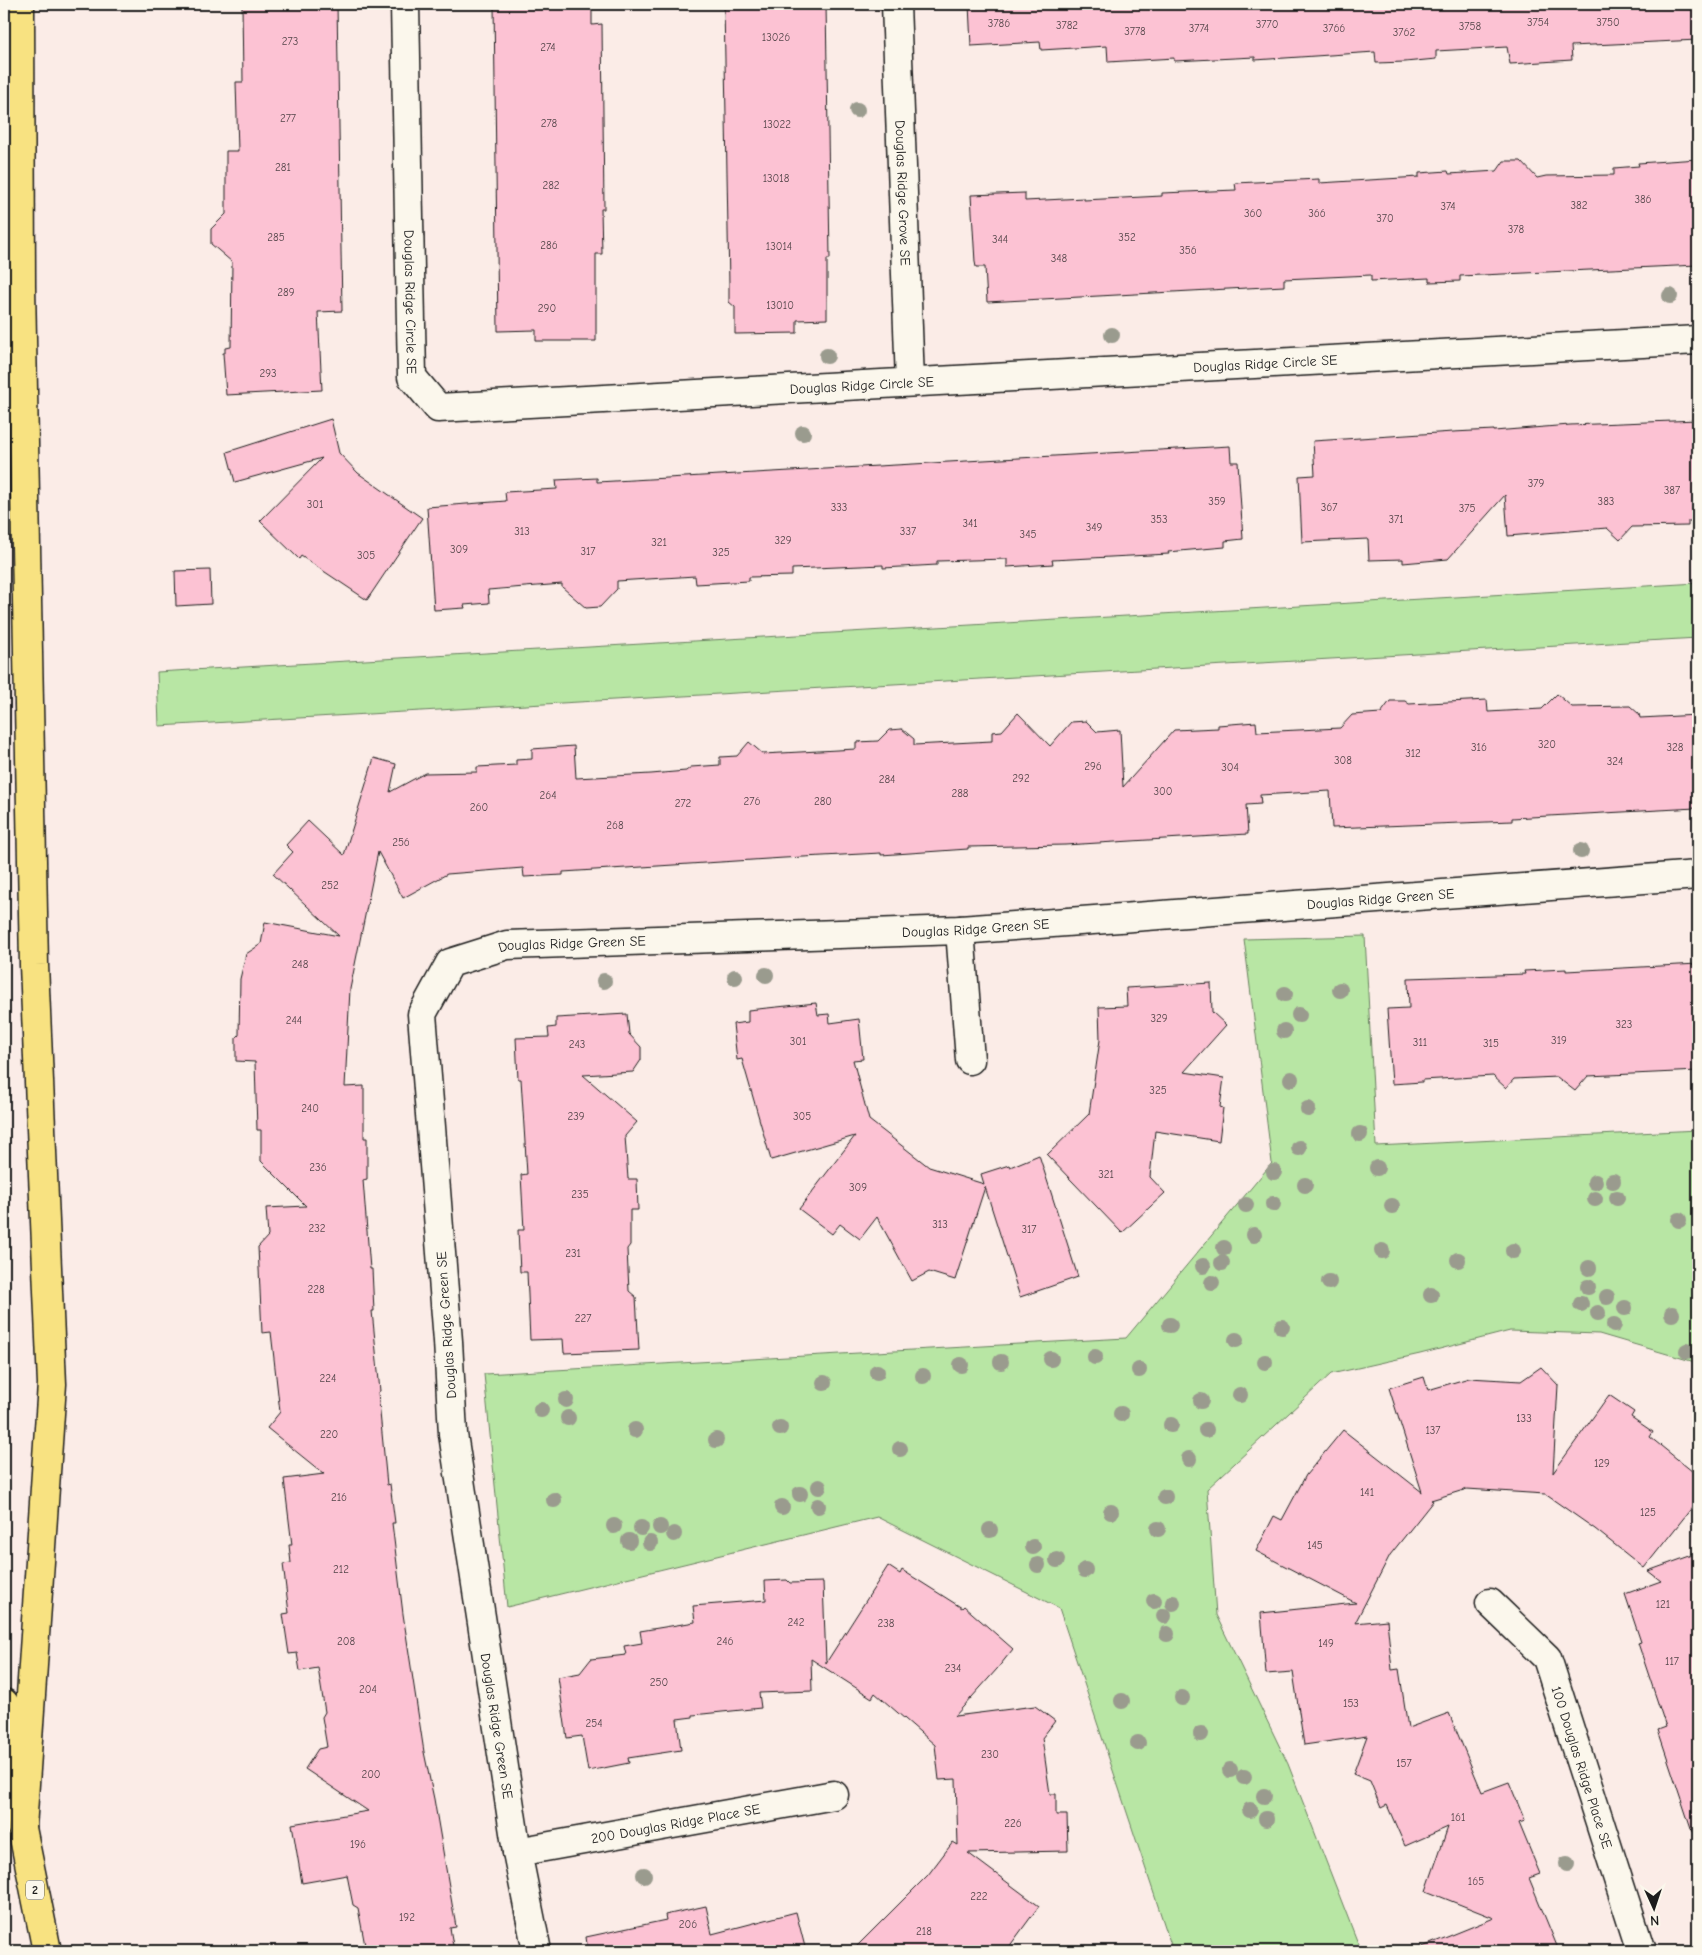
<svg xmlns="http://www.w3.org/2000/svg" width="1702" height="1955" font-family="'Comic Neue',sans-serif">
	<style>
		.green { fill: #b8e6a4; stroke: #6a8160 }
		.building { fill: #fcc2d3; stroke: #1c1c1c }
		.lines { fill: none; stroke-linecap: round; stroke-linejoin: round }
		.minor-casing { stroke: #1c1c1c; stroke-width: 31 }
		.highway-casing { stroke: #1c1c1c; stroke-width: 31 }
		.minor { stroke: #fbf7ec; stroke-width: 28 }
		.highway { stroke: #f8e281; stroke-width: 28 }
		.tree { fill: #9a9b8e }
		.labels { text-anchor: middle; stroke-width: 4; stroke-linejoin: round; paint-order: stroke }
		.number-label { font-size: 11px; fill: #54464a }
		.shield { fill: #fbf7ec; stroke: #5f5e5a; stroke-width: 1 }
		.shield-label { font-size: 12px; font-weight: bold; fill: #1c1c1c }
		.street-label { font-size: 14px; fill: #1c1c1c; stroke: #fbf7ec }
	</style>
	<rect width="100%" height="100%" fill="#fbece7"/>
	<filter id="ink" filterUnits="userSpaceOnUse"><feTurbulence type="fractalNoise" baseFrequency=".02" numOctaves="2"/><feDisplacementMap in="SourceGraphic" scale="10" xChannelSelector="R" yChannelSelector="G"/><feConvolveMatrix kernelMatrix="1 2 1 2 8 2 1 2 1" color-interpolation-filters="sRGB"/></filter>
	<g filter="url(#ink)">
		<g class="green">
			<polygon points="1698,583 1698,638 159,726 157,672"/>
			<polygon points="1365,936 1376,1146 1698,1130 1698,1363 1599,1334 1510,1331 1420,1354 1331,1374 1207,1489 1216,1615 1288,1764 1361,1951 1173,1951 1059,1608 877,1517 507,1607 484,1374 1126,1338 1272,1163 1244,939"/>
		</g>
		<g class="building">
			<polygon points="242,4 337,4 342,311 318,312 322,390 226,395 223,353 225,353 225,348 231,347 232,262 211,244 211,229 226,214 226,151 238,151 236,82 243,82"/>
			<polygon points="494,4 592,4 592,25 602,24 604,209 601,209 602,254 596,254 596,341 536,341 536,330 498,331"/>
			<polygon points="724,4 826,4 830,259 827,259 827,319 797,320 797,333 735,334 735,307 729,302 729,285"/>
			<polygon points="969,4 1698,4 1698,40 1571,46 1572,60 1510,64 1507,47 1436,51 1436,59 1405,62 1376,63 1375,52 1255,60 1255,57 1174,61 1174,58 1108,62 1107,46 1041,50 1040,42 971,46"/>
			<polygon points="1698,159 1698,265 1460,276 1460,281 1429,282 1429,278 1371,281 1371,275 1284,279 1284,286 987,302 985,267 976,267 975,262 971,195 1025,193 1025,201 1084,198 1084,200 1162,196 1162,193 1236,190 1235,183 1319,179 1319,183 1419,177 1419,173 1448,171 1449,174 1497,171 1504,161 1521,161 1537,178 1546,176 1614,175 1614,168 1639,166 1638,163"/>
			<polygon points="331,419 339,453 358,473 422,518 367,600 301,556 299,559 260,521 322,458 235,482 227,452"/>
			<polygon points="1698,420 1698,521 1688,521 1688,526 1632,527 1620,540 1607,528 1508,536 1505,495 1448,559 1403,563 1403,559 1369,560 1368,539 1302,542 1299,476 1315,475 1313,441 1453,432 1494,430 1494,431 1570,425"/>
			<polygon points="1230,446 1231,462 1238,462 1243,539 1225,541 1225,547 1168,552 1169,554 1052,560 1053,564 1007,567 1007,559 937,561 937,565 883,568 883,565 792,569 792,576 749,577 749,581 696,584 695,576 617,581 617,589 600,607 586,608 562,587 562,584 488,590 489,603 464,605 465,608 434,610 427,507 506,501 505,492 557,489 556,480 597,478 597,482"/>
			<polygon points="210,570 211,604 176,606 175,571"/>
			<polygon points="1557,694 1572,707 1630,706 1639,714 1640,718 1698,715 1698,776 1695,776 1696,808 1512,818 1512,821 1332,828 1330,791 1260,795 1261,804 1246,805 1248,834 1065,845 968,847 968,849 881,855 881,853 784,858 563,872 563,875 524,877 523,868 447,874 403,898 378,852 350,989 345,1087 364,1086 364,1138 367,1138 367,1179 363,1180 370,1269 372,1269 374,1311 372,1311 380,1391 378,1392 387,1485 390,1484 395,1523 392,1523 403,1614 424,1752 434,1799 456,1927 450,1928 454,1951 366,1951 358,1908 353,1905 347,1875 302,1883 292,1824 368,1811 305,1769 318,1749 327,1747 322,1717 325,1712 318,1668 300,1671 297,1653 289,1654 283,1614 289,1613 283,1564 291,1563 289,1545 292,1545 284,1479 324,1474 267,1428 280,1412 271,1332 262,1333 258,1247 268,1236 266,1208 306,1206 261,1161 261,1130 257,1130 255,1062 236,1061 236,1038 239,1035 240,979 246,954 261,944 265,922 339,936 273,874 293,852 286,845 308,821 344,855 374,758 396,764 390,792 425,773 477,772 477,767 516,765 516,760 532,759 532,749 574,746 576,778 651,774 686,771 691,767 720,765 720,757 737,756 749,742 763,754 856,749 856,742 878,741 889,730 902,729 914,739 914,745 992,741 992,732 1002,731 1018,713 1050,746 1071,722 1086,721 1097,732 1120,730 1123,787 1174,730 1218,728 1218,725 1256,722 1257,732 1340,728 1352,715 1381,713 1390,701 1405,701 1409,704 1487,700 1488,712 1542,709"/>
			<polygon points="1698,964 1698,1071 1588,1076 1575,1091 1557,1077 1514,1079 1506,1088 1493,1076 1422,1080 1422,1082 1392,1084 1387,1009 1409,1008 1408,978 1525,974 1524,971 1566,969 1566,971"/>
			<polygon points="1211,983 1212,1012 1226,1025 1184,1072 1224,1078 1220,1107 1223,1108 1219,1141 1155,1131 1150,1177 1165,1193 1122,1233 1047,1155 1089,1114 1100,1040 1099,1007 1127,1006 1126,988"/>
			<polygon points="816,1003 818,1015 829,1014 830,1023 859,1019 863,1059 853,1060 869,1120 929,1167 984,1184 981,1174 1009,1165 1010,1167 1039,1155 1078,1277 1020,1297 985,1187 955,1280 929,1272 912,1281 877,1217 860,1239 840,1224 832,1234 799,1209 855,1136 771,1160 742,1059 737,1060 733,1024 748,1022 748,1010"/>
			<polygon points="627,1014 629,1034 641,1047 641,1060 633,1072 583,1075 637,1122 625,1136 628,1179 637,1179 638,1210 630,1210 630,1245 627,1249 629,1291 636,1297 639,1350 564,1353 563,1339 530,1340 527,1272 520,1272 518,1230 524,1230 521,1175 527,1174 521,1079 518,1079 516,1038 549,1037 548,1028 556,1027 556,1018"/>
			<polygon points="1541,1367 1558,1385 1553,1473 1609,1395 1634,1412 1631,1417 1653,1432 1650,1437 1698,1476 1698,1500 1644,1568 1595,1529 1545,1494 1467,1489 1431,1500 1433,1501 1390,1555 1355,1623 1387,1620 1392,1670 1399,1669 1408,1728 1449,1713 1482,1792 1509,1782 1525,1821 1519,1823 1540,1874 1529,1878 1559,1951 1415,1951 1415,1950 1494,1918 1426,1891 1448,1827 1405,1846 1387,1805 1381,1808 1370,1781 1353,1774 1367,1736 1304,1745 1293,1672 1266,1674 1261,1613 1356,1603 1256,1551 1274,1516 1282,1520 1306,1475 1343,1430 1422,1492 1389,1388 1424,1377 1428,1390 1469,1378 1521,1381"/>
			<polygon points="1698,1553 1698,1831 1692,1832 1658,1730 1666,1727 1638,1643 1641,1642 1625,1594 1661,1581 1648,1571"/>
			<polygon points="888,1566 900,1574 902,1570 962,1608 964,1606 1013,1649 997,1669 955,1716 1035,1706 1055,1721 1042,1738 1050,1794 1056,1794 1056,1815 1067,1815 1068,1851 968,1853 1039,1906 1006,1951 852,1951 928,1875 953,1842 958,1845 956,1779 939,1780 935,1745 875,1693 872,1698 811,1659 812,1691 759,1693 761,1708 693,1715 693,1717 677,1719 681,1750 628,1758 629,1763 588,1771 582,1736 567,1738 558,1677 580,1673 591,1659 626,1655 624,1646 642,1643 640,1631 695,1622 693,1606 766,1600 765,1581 787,1580 790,1583 823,1582 826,1663"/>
			<polygon points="706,1906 712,1934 796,1912 806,1951 588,1951 586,1937 666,1920 665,1915"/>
		</g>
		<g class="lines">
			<g class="minor-casing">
				<g id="minor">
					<path id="s1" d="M405 4 412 377 438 408 1698 340"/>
					<path id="s2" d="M896 4 910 382"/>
					<polyline points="960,930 970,1060"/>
					<path id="s3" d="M1490 1603 1547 1658 1641 1951"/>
					<path id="s4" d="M517 1852 834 1795"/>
					<path id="s5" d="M537 1951 517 1852 453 1434 448 1341 422 1014 450 963 507 945 960 930 1698 875"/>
				</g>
			</g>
			<g class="highway-casing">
				<g id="highway">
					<polyline points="20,4 21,286 34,965 52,1384 22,1828"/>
					<polyline points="4,1703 22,1828 47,1951"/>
				</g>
			</g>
			<use href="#minor" class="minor"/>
			<use href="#highway" class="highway"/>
		</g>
		<g class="tree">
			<circle cx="857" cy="110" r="8"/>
			<circle cx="1670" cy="296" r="8"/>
			<circle cx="1112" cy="335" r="8"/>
			<circle cx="827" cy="356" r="8"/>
			<circle cx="803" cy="433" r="8"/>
			<circle cx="1581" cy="851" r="8"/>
			<circle cx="766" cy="975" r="8"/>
			<circle cx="735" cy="977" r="8"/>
			<circle cx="604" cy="981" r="8"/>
			<circle cx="1340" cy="990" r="8"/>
			<circle cx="1285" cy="994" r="8"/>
			<circle cx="1299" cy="1015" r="8"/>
			<circle cx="1284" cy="1031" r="8"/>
			<circle cx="1291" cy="1079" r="8"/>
			<circle cx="1308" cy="1109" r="8"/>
			<circle cx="1360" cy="1134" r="8"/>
			<circle cx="1299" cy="1148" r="8"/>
			<circle cx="1377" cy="1168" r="8"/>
			<circle cx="1274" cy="1172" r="8"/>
			<circle cx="1613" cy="1181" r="8"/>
			<circle cx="1595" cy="1182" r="8"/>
			<circle cx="1305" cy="1185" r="8"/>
			<circle cx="1617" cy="1198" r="8"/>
			<circle cx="1595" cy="1199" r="8"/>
			<circle cx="1273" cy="1204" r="8"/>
			<circle cx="1246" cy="1205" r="8"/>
			<circle cx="1392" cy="1206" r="8"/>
			<circle cx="1679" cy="1220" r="8"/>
			<circle cx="1254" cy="1235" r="8"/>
			<circle cx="1224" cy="1248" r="8"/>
			<circle cx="1382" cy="1251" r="8"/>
			<circle cx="1513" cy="1251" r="8"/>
			<circle cx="1458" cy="1260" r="8"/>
			<circle cx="1222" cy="1263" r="8"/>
			<circle cx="1203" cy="1266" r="8"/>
			<circle cx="1589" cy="1268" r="8"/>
			<circle cx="1329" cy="1282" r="8"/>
			<circle cx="1212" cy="1283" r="8"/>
			<circle cx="1588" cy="1287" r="8"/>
			<circle cx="1431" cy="1295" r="8"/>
			<circle cx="1607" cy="1297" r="8"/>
			<circle cx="1581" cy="1304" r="8"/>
			<circle cx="1625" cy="1308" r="8"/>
			<circle cx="1598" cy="1313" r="8"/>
			<circle cx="1672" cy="1314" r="8"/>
			<circle cx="1170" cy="1325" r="8"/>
			<circle cx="1614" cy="1325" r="8"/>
			<circle cx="1282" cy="1327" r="8"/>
			<circle cx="1236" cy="1340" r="8"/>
			<circle cx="1687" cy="1351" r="8"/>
			<circle cx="1095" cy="1357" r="8"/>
			<circle cx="1051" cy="1359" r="8"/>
			<circle cx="1001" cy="1362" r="8"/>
			<circle cx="1265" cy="1362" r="8"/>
			<circle cx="961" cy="1365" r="8"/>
			<circle cx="1139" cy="1370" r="8"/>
			<circle cx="877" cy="1372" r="8"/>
			<circle cx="923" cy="1376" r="8"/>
			<circle cx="824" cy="1383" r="8"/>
			<circle cx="1240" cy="1395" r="8"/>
			<circle cx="566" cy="1400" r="8"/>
			<circle cx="1201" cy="1401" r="8"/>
			<circle cx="541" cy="1410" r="8"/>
			<circle cx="1121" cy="1414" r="8"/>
			<circle cx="568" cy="1418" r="8"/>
			<circle cx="1171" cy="1425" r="8"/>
			<circle cx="780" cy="1428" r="8"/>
			<circle cx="635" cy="1430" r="8"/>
			<circle cx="1206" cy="1430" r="8"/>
			<circle cx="716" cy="1440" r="8"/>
			<circle cx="900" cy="1449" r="8"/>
			<circle cx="1189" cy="1459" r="8"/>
			<circle cx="819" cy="1487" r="8"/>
			<circle cx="800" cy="1494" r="8"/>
			<circle cx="1165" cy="1497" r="8"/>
			<circle cx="554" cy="1500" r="8"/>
			<circle cx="818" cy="1506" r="8"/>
			<circle cx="782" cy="1507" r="8"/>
			<circle cx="1111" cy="1512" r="8"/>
			<circle cx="614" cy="1526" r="8"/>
			<circle cx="660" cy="1527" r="8"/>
			<circle cx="641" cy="1528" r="8"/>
			<circle cx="1158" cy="1529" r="8"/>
			<circle cx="990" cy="1530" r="8"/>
			<circle cx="674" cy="1534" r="8"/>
			<circle cx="629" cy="1541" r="8"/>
			<circle cx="650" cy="1543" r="8"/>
			<circle cx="1033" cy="1547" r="8"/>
			<circle cx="1057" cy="1560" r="8"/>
			<circle cx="1038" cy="1565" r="8"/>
			<circle cx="1085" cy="1570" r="8"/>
			<circle cx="1154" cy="1601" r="8"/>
			<circle cx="1173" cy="1603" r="8"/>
			<circle cx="1164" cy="1616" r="8"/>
			<circle cx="1167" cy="1634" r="8"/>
			<circle cx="1182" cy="1698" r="8"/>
			<circle cx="1122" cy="1701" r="8"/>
			<circle cx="1201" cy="1734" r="8"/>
			<circle cx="1138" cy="1743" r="8"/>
			<circle cx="1230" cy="1770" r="8"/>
			<circle cx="1244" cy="1777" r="8"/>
			<circle cx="1264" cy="1796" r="8"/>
			<circle cx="1250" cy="1810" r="8"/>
			<circle cx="1266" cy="1819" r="8"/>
			<circle cx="1567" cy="1864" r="8"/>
			<circle cx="644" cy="1875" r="8"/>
		</g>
	</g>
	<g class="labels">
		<g class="number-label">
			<text x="1538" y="26">3754</text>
			<text x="1608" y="26">3750</text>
			<text x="999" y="27">3786</text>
			<text x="1267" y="28">3770</text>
			<text x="1067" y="29">3782</text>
			<text x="1470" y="30">3758</text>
			<text x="1199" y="32">3774</text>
			<text x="1334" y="32">3766</text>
			<text x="1135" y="35">3778</text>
			<text x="1404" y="36">3762</text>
			<text x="776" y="41">13026</text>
			<text x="290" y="45">273</text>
			<text x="548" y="51">274</text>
			<text x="288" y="122">277</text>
			<text x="549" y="127">278</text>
			<text x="777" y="128">13022</text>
			<text x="283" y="171">281</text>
			<text x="776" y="182">13018</text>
			<text x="551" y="189">282</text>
			<text x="1643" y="203">386</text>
			<text x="1579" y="209">382</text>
			<text x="1448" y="210">374</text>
			<text x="1253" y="217">360</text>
			<text x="1317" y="217">366</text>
			<text x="1385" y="222">370</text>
			<text x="1516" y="233">378</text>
			<text x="276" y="241">285</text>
			<text x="1127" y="241">352</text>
			<text x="1000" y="243">344</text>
			<text x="549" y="249">286</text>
			<text x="779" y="250">13014</text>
			<text x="1188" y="254">356</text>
			<text x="1059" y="262">348</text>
			<text x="286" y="296">289</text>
			<text x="780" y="309">13010</text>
			<text x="547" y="312">290</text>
			<text x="268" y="377">293</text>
			<text x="1536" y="487">379</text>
			<text x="1672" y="494">387</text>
			<text x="1217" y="505">359</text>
			<text x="1606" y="505">383</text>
			<text x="315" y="508">301</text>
			<text x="839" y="511">333</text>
			<text x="1329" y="511">367</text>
			<text x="1467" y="512">375</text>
			<text x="1159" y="523">353</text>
			<text x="1396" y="523">371</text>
			<text x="970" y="527">341</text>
			<text x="1094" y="531">349</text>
			<text x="522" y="535">313</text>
			<text x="908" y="535">337</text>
			<text x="1028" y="538">345</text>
			<text x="783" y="544">329</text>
			<text x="659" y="546">321</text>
			<text x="459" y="553">309</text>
			<text x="588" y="555">317</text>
			<text x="721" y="556">325</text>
			<text x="366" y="559">305</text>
			<text x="1547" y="748">320</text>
			<text x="1479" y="751">316</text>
			<text x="1675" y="751">328</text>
			<text x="1413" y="757">312</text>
			<text x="1343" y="764">308</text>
			<text x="1615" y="765">324</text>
			<text x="1093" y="770">296</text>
			<text x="1230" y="771">304</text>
			<text x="1021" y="782">292</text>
			<text x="887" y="783">284</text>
			<text x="1163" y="795">300</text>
			<text x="960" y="797">288</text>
			<text x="548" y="799">264</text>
			<text x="752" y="805">276</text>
			<text x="823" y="805">280</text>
			<text x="683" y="807">272</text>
			<text x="479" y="811">260</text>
			<text x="615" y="829">268</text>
			<text x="401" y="846">256</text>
			<text x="330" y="889">252</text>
			<text x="300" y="968">248</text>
			<text x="1159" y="1022">329</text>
			<text x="294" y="1024">244</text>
			<text x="1624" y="1028">323</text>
			<text x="1559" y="1044">319</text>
			<text x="798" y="1045">301</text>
			<text x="1420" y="1046">311</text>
			<text x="1491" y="1047">315</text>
			<text x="577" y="1048">243</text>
			<text x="1158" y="1094">325</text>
			<text x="310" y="1112">240</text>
			<text x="576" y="1120">239</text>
			<text x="802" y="1120">305</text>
			<text x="318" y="1171">236</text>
			<text x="1106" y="1178">321</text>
			<text x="858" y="1191">309</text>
			<text x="580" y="1198">235</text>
			<text x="940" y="1228">313</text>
			<text x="317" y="1232">232</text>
			<text x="1029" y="1233">317</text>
			<text x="573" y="1257">231</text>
			<text x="316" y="1293">228</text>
			<text x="583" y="1322">227</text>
			<text x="328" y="1382">224</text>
			<text x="1524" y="1422">133</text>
			<text x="1433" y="1434">137</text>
			<text x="329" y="1438">220</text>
			<text x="1602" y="1467">129</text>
			<text x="1367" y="1496">141</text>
			<text x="339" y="1501">216</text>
			<text x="1648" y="1516">125</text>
			<text x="1315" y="1549">145</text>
			<text x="341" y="1573">212</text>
			<text x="1663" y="1608">121</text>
			<text x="796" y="1626">242</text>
			<text x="886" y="1627">238</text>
			<text x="346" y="1645">208</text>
			<text x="725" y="1645">246</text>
			<text x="1326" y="1647">149</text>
			<text x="1672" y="1665">117</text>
			<text x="953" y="1672">234</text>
			<text x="659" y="1686">250</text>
			<text x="368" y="1693">204</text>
			<text x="1351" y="1707">153</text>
			<text x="594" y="1727">254</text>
			<text x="990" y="1758">230</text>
			<text x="1404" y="1767">157</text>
			<text x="371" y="1778">200</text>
			<text x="1458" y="1821">161</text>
			<text x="1013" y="1827">226</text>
			<text x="358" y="1848">196</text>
			<text x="1476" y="1885">165</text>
			<text x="979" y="1900">222</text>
			<text x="407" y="1921">192</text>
			<text x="688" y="1928">206</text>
			<text x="924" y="1935">218</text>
		</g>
		<rect class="shield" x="26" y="1880.5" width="18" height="19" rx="4"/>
		<g class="shield-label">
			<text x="35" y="1894">2</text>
		</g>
		<g class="street-label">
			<text dy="5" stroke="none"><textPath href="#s2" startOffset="189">Douglas Ridge Grove SE</textPath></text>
			<text dy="5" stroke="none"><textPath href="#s1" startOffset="298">Douglas Ridge Circle SE</textPath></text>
			<text dy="5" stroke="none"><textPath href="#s1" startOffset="1242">Douglas Ridge Circle SE</textPath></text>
			<text dy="5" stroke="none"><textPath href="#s1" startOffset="838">Douglas Ridge Circle SE</textPath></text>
			<text dy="5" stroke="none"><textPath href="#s5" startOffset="1938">Douglas Ridge Green SE</textPath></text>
			<text dy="5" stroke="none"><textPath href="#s5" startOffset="1532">Douglas Ridge Green SE</textPath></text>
			<text dy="5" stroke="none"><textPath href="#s5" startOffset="1128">Douglas Ridge Green SE</textPath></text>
			<text transform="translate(446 1325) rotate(-94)" y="5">Douglas Ridge Green SE</text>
			<text transform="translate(497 1726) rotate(81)" y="5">Douglas Ridge Green SE</text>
			<text dy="5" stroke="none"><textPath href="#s3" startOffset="194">100 Douglas Ridge Place SE</textPath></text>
			<text dy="5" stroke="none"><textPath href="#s4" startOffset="161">200 Douglas Ridge Place SE</textPath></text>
		</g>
	</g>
	<rect width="1702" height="1955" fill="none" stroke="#fbf7ec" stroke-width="20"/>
	<rect x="10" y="10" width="1682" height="1935" fill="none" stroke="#1c1c1c" stroke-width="2" filter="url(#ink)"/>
	<g transform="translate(1654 1908) rotate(177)" stroke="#fbf7ec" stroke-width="4" paint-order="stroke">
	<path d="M0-4L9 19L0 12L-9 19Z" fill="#1c1c1c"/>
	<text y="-8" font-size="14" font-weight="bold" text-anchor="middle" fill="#1c1c1c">N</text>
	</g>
</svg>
